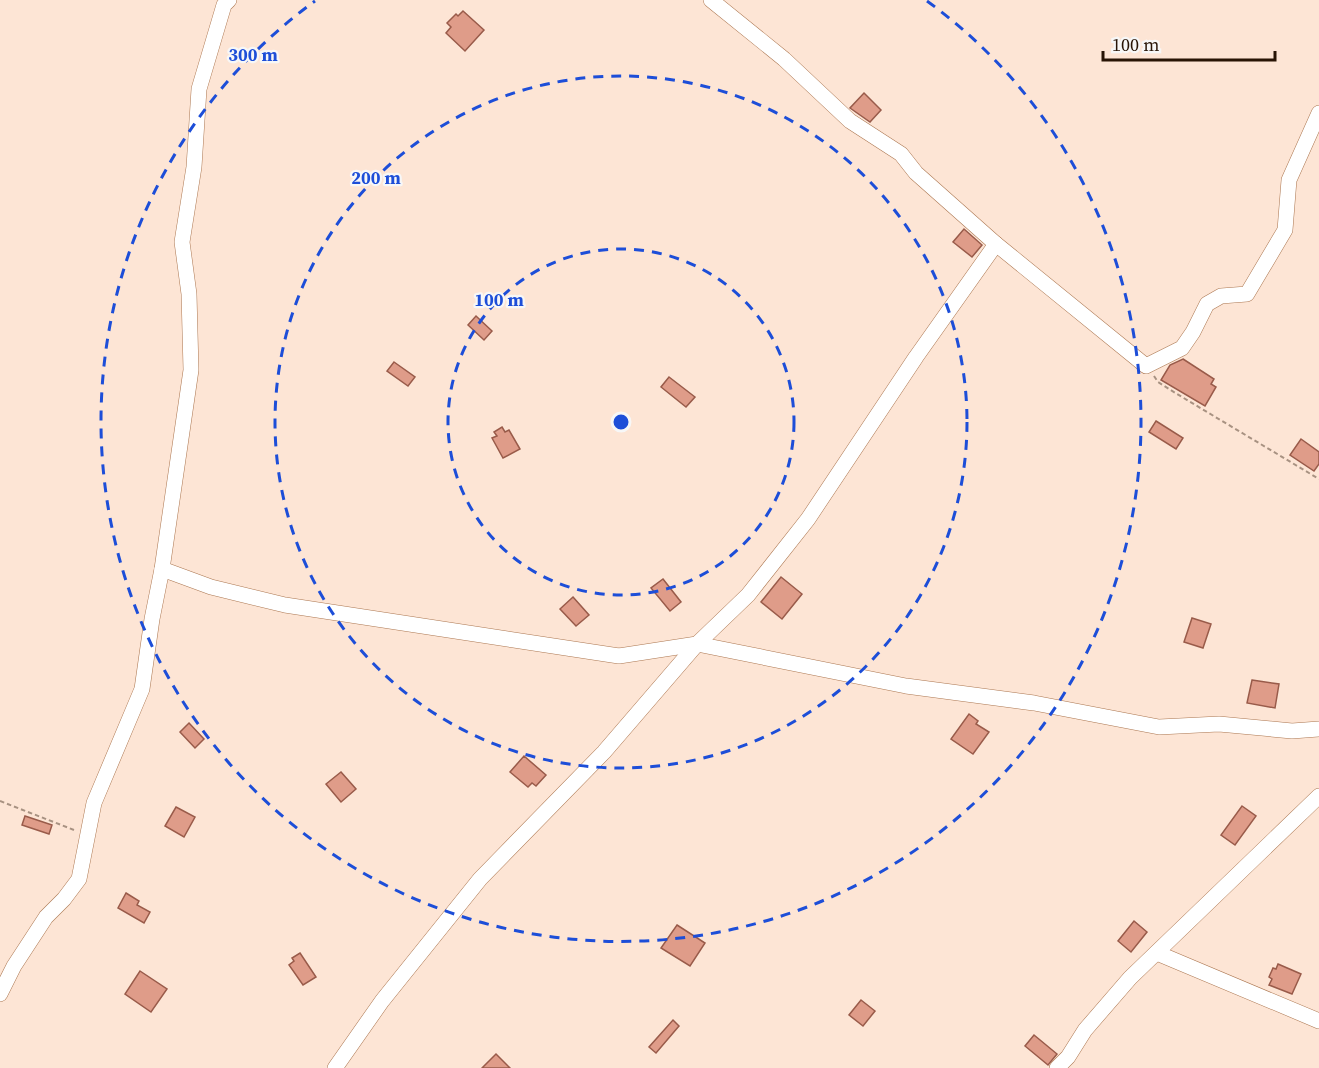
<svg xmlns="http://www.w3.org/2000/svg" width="1319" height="1068" font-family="'Source Serif 4',serif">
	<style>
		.building { fill: #df9c89; stroke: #995b4a; stroke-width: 1.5 }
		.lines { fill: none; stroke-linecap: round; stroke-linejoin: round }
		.minor-casing { stroke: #ac7751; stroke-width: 16 }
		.path { stroke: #a89282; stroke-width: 2; stroke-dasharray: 4.5 3; stroke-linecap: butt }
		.minor { stroke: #fff; stroke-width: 15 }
		.ring { fill: none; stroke: #1d4ed8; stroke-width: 3; stroke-dasharray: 10 8 }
		.centre { fill: #1d4ed8; stroke: #f7f7f7; stroke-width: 3 }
		.ring-label { font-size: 18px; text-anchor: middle; font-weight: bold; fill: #1d4ed8; stroke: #f7f7f7; stroke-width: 4.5; stroke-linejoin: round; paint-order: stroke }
	</style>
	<rect width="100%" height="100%" fill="#fde5d5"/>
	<g class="building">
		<polygon points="463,11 484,30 465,51 446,33 451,27 447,23 456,14 458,16"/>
		<polygon points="864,93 881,110 870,122 850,108"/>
		<polygon points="964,229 982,245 972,257 953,242"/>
		<polygon points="476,316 492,331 484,340 468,325"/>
		<polygon points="1183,359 1214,379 1211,384 1216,387 1205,406 1161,380 1170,365"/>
		<polygon points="394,362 415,377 408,386 387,371"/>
		<polygon points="669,377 695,397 686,407 661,387"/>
		<polygon points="1156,421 1183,438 1176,449 1149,432"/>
		<polygon points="502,427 505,432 509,430 520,449 503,458 492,438 497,436 494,432"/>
		<polygon points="1301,439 1319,452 1319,464 1314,471 1290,455"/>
		<polygon points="781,577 802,594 782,619 761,602"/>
		<polygon points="663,579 681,602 670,611 651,588"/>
		<polygon points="573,597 589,615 576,626 560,609"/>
		<polygon points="1192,618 1211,624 1203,648 1184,642"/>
		<polygon points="1252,680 1279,684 1275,708 1247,703"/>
		<polygon points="969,714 978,721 976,724 989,732 973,754 951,739"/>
		<polygon points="189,723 204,739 195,748 180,732"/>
		<polygon points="524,756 546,775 536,786 532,783 528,787 510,772"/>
		<polygon points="341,772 356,789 341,802 326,784"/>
		<polygon points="1242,806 1256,816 1235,845 1221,835"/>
		<polygon points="176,807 195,817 184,837 165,826"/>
		<polygon points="25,816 52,825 49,834 22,825"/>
		<polygon points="126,893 139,901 137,905 150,912 144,923 118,908"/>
		<polygon points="1134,921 1147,932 1131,952 1118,941"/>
		<polygon points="677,925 705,943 690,966 661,948"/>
		<polygon points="300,953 316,977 303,985 289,965 294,961 292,958"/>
		<polygon points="1278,964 1301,974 1292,994 1269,985 1272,979 1269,977 1273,968 1276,969"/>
		<polygon points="140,971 167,989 151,1012 125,994"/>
		<polygon points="861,1000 875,1011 863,1026 849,1015"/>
		<polygon points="673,1020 679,1026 656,1053 649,1047"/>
		<polygon points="1034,1035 1057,1054 1048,1065 1025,1046"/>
		<polygon points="496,1054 510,1068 482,1068"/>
	</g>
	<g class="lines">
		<g class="minor-casing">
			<g id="minor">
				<polyline points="711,0 784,59 850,121 901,154 916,173 996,244 1146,366 1182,348 1193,332 1207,304 1221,296 1247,294 1285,230 1289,180 1319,113"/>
				<polyline points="162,569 191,370 189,294 182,242 194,167 199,89 224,5 229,0"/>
				<polyline points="1157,953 1319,1021"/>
				<polyline points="0,994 14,966 46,917 64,899 79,879 94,803 142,689 152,619 162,569 211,587 285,605 619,656 697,644 906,686 1034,703 1159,727 1219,724 1292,731 1319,729"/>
				<polyline points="335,1068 382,1001 480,879 604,752 697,644 748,595 808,519 916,357 996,244"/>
				<polyline points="1057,1068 1068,1057 1085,1030 1130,978 1319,796"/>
			</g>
		</g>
		<g class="path">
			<polyline points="1154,376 1158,382 1177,394 1319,479"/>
			<polyline points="0,801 74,830"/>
		</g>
		<use href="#minor" class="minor"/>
	</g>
	<g class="ring">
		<circle cx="621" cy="422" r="173"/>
		<circle cx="621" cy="422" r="346"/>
		<path d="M927 1A520 520 0 1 1 315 1"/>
	</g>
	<circle cx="621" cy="422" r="9" class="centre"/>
	<g class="ring-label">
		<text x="253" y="61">300 m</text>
		<text x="376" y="184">200 m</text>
		<text x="499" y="306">100 m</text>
	</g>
	<path d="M1103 51v9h172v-9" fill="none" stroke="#281405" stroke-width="3"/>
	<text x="1112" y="51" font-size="18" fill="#281405" stroke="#f7f7f7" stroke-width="4.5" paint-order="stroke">100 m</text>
</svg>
